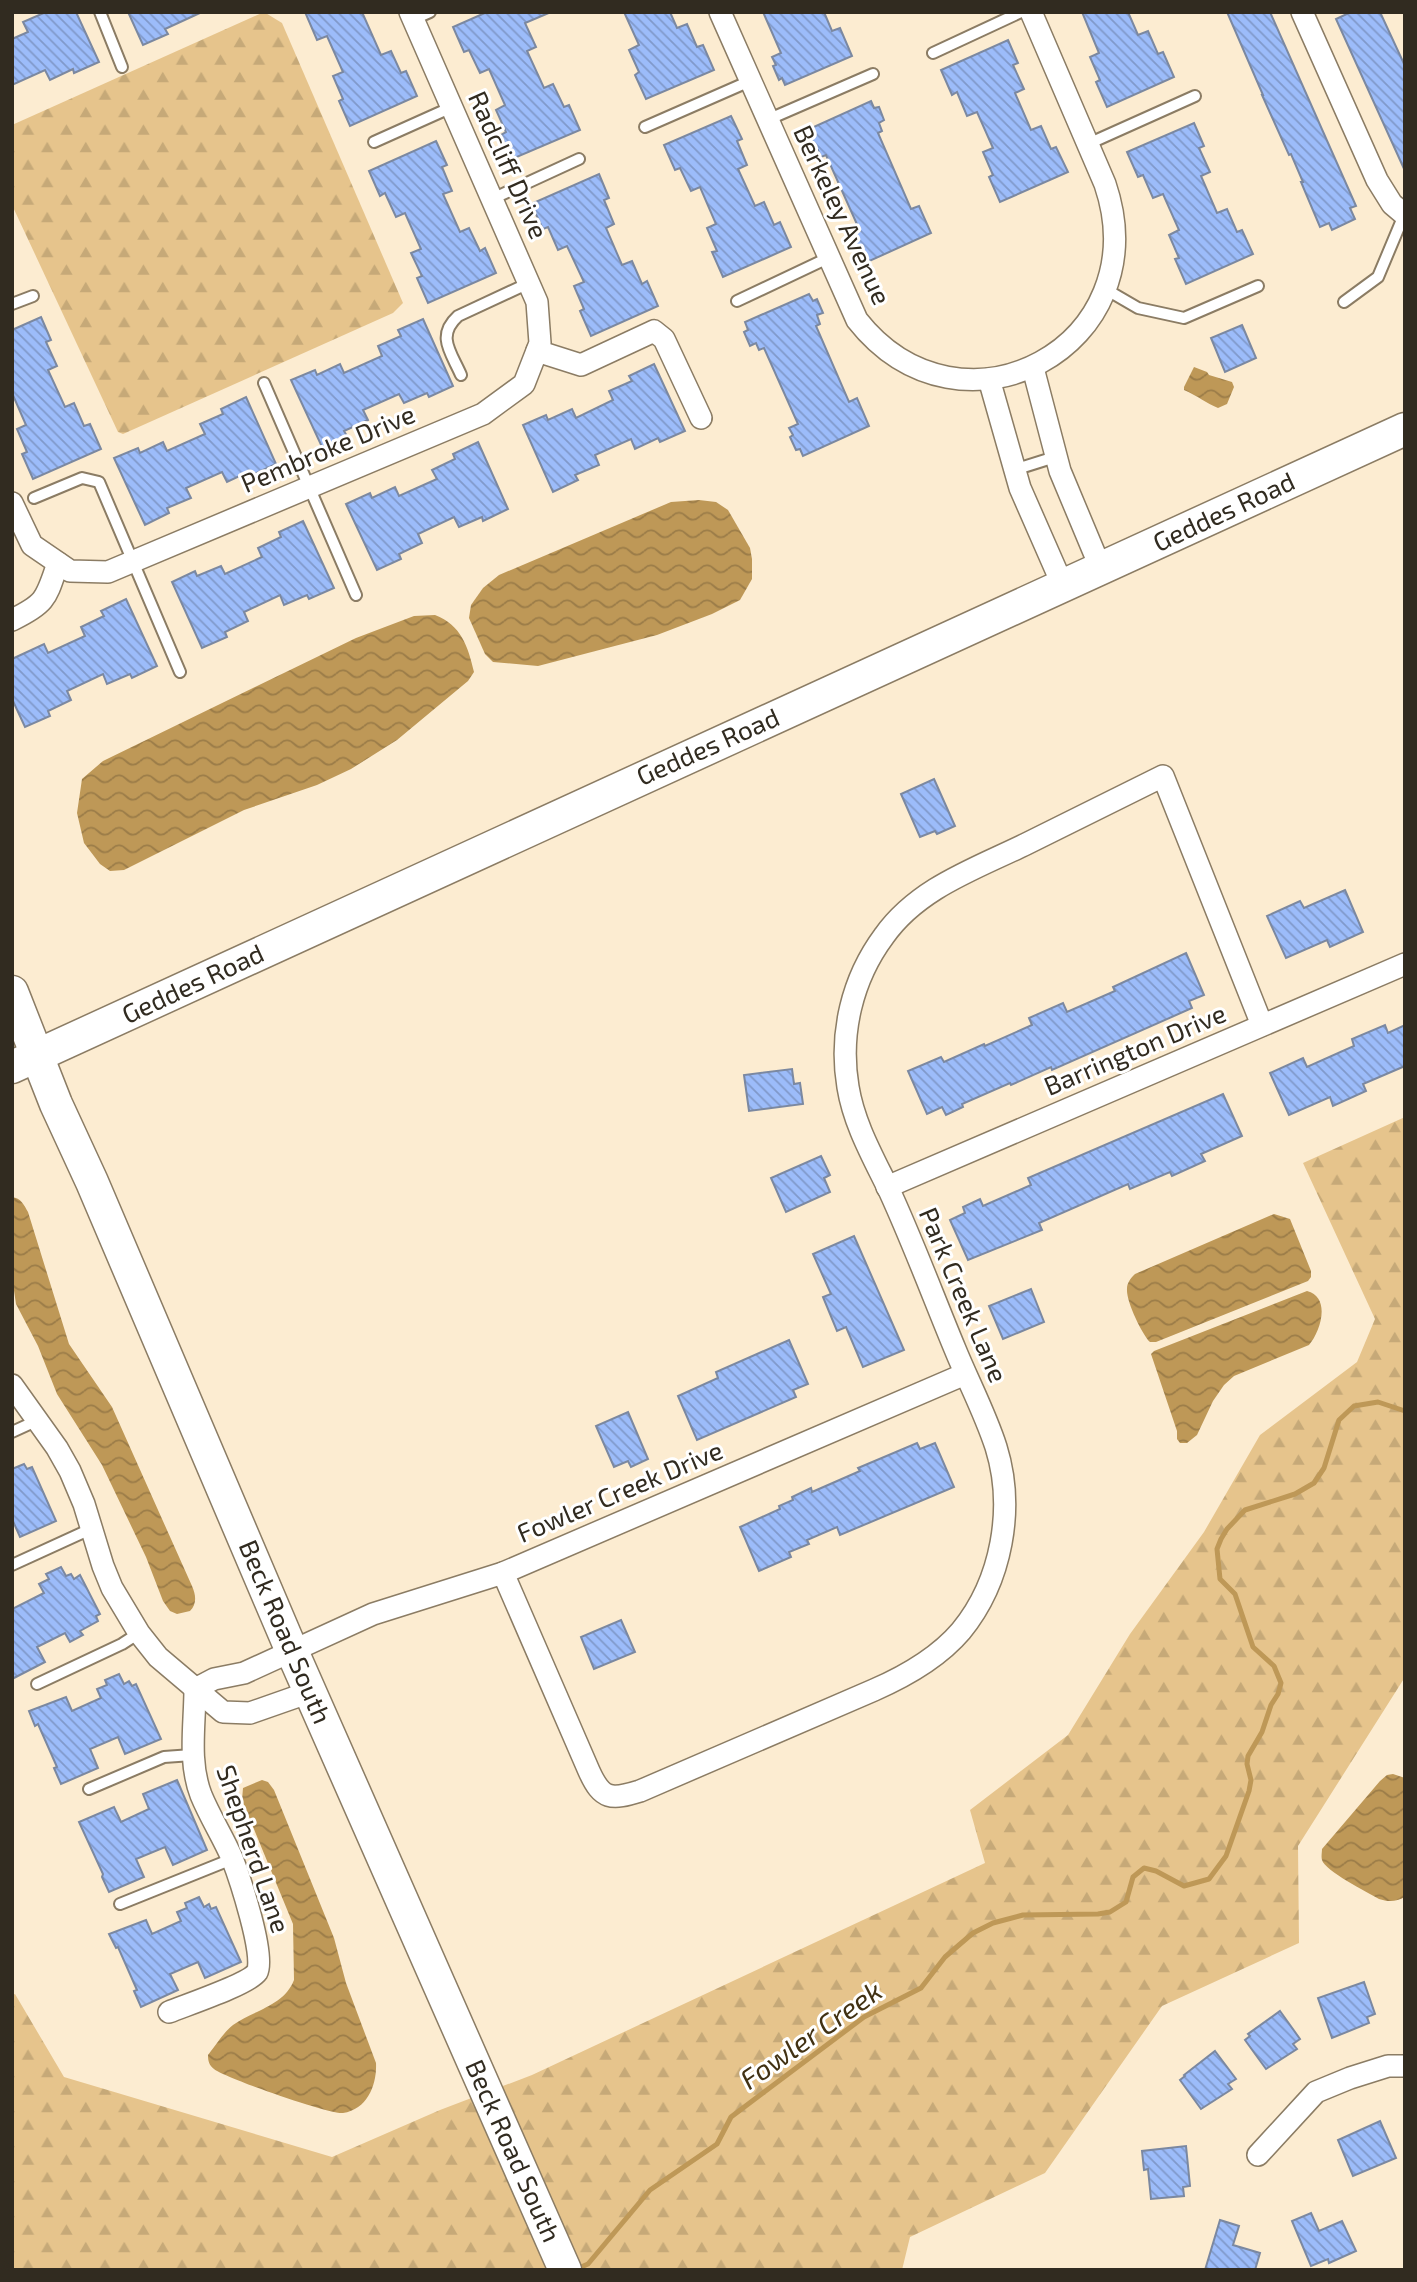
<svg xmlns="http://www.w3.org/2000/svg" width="1417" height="2282" font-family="'Exo 2',sans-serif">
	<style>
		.forest { fill: url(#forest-firs) }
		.water { fill: url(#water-waves) }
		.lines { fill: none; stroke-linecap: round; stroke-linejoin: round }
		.stream { stroke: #be9857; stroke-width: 5 }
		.building { fill: url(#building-back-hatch); stroke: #7b88a0; stroke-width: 2 }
		.lane-casing { stroke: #8b7c64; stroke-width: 14 }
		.street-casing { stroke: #8b7c64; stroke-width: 24 }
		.secondary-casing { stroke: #8b7c64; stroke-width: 35 }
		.lane { stroke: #fff; stroke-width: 10 }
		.street { stroke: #fff; stroke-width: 21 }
		.secondary { stroke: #fff; stroke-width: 32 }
		.labels { text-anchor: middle; stroke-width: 6; stroke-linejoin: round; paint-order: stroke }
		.street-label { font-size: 26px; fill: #312b20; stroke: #fff }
		.water-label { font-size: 28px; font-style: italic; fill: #413113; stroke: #fff }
	</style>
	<defs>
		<pattern id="forest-firs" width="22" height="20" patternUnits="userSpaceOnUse" patternTransform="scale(1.75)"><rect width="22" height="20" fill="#e6c48c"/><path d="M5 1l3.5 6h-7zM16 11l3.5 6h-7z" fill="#c6a978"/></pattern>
		<pattern id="water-waves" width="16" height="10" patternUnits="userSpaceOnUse" patternTransform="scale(1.75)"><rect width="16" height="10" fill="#be9857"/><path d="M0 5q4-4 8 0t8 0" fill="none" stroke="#9b7c48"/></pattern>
		<pattern id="building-back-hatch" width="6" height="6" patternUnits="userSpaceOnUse" patternTransform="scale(1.75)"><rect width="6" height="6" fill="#9cbcfa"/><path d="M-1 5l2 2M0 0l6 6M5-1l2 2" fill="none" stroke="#8099ca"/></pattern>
	</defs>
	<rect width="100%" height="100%" fill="#fcecd1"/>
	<g class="forest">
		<polygon points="264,12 282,23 403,303 393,313 123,434 118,432 12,205 12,125"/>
		<polygon points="1405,1117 1405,1677 1298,1846 1299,1943 1162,2006 1045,2173 910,2237 902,2270 12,2270 12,1995 15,1994 64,2077 332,2157 440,2110 532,2075 985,1863 970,1810 1068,1735 1130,1634 1204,1532 1260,1435 1357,1362 1375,1319 1303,1163"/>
	</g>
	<g class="water">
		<path d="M1194 367 1207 372 1209 375 1232 382 1234 387 1227 404 1218 408C1206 403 1198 396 1184 390V387Z"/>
		<polygon points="699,500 716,502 728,510 750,548 752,559 752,579 740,600 712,614 657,635 538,666 493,662 485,654 469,618 471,605 483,588 499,575 671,502"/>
		<path d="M435 615C461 625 468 646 474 672L468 681 397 740 351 769 317 785 244 810 124 870 110 871 100 864 84 843 77 813 82 779 103 761 356 638 414 616Z"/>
		<path d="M12 1197C21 1198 24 1205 28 1212L69 1344 112 1407 192 1586C196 1595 197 1604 190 1611L177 1614 170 1611 163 1601 146 1557 102 1465 57 1394 38 1346 16 1304 12 1277Z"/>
		<path d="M1274 1214 1290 1219 1311 1271V1277L1308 1281 1156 1342H1150C1142 1334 1126 1301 1127 1289 1127 1283 1130 1279 1135 1274Z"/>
		<path d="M1307 1291C1331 1297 1321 1331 1309 1345L1234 1376 1224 1385 1213 1401 1197 1435 1187 1443H1180L1177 1439V1431L1151 1354 1154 1351Z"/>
		<path d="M1393 1774 1405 1778V1897C1396 1902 1388 1902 1379 1899 1367 1892 1325 1871 1322 1860 1321 1857 1322 1852 1322 1849L1380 1781 1387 1775Z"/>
		<path d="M262 1780 268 1782 274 1790 334 1938 346 1983 376 2063C377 2084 368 2109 343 2113 331 2115 225 2078 214 2069 209 2065 208 2061 208 2055 216 2045 223 2033 233 2025 254 2010 284 2006 294 1980L293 1924 242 1800 243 1788Z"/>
	</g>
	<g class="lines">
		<polyline class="stream" points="574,2270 588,2264 650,2190 717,2144 731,2117 864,2017 921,1988 945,1957 973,1933 993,1923 1023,1915 1098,1914 1110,1912 1126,1902 1133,1877 1144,1868 1156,1871 1184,1886 1209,1879 1226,1856 1249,1791 1251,1780 1247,1764 1248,1756 1262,1732 1271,1705 1278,1694 1281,1683 1274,1666 1253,1647 1235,1594 1220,1579 1217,1549 1221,1539 1227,1529 1245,1510 1295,1494 1314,1483 1324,1468 1339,1420 1354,1406 1378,1402 1405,1411"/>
	</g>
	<g class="building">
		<polygon points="46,12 76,12 99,62 74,73 73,69 50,80 45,70 12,85 12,39 28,32 23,22"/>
		<polygon points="128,12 202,12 165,29 168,34 143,45"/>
		<polygon points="305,12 362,12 381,55 391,51 401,73 406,71 417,96 350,126 339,101 343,99 333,76 343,72 327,36 317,40"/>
		<polygon points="487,12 551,12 525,23 536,47 527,51 544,88 553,84 564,107 569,105 580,130 512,159 501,135 506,132 496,110 505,105 489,69 480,73 469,50 464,52 453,27"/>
		<polygon points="624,12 670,12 677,28 687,24 697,47 703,45 714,70 646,99 635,75 639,72 629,50 639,45"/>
		<polygon points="763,12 824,12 832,31 840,28 852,56 785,85 782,78 779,80 773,66 776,65 772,57 781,53"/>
		<polygon points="1082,12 1128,12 1138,35 1148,31 1158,54 1163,52 1174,77 1107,107 1096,82 1100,80 1090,57 1099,53"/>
		<polygon points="1227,12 1270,12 1356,206 1350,208 1355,219 1332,230 1329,223 1320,227 1301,182 1303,182 1291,154 1289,155 1262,95 1263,95"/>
		<polygon points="1351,12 1380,12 1405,66 1405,171 1336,19"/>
		<polygon points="1008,40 1018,63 1013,65 1024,89 1015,93 1031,130 1041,126 1051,149 1056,147 1068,172 1000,202 989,177 993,175 983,152 993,148 977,112 967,116 957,92 952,95 941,70"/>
		<polygon points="871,101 874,108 879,107 884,120 879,123 882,131 878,133 911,209 919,206 931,233 865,263 862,256 858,257 852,244 855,243 851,235 860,231 826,155 821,157 818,150 812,153 806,139 810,138 807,130"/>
		<polygon points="731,116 742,139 737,141 747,165 738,169 755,206 764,202 774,225 780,222 791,247 723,277 712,252 717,251 707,228 716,224 700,187 691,191 680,168 675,170 664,145"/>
		<polygon points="1194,123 1204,146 1199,148 1210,172 1201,176 1217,213 1227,209 1237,232 1242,230 1253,254 1186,284 1175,259 1179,258 1169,235 1179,230 1163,194 1153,198 1143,175 1138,177 1127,152"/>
		<polygon points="436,141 447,165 442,167 452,191 443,194 460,232 469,228 480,251 485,248 496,273 428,303 417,278 422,276 411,253 421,249 405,213 396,217 385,193 380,196 369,171"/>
		<polygon points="599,174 609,198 604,200 614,224 606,228 622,265 632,261 642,284 647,281 658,306 591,336 580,311 584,309 574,286 584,282 567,246 558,250 548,227 543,229 531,204"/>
		<polygon points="809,294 813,301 817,299 823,313 817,315 820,324 816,326 849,402 857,398 869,426 803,456 800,449 796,450 790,437 793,435 789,428 798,424 764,348 759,350 756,343 750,346 744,332 748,330 745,322"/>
		<polygon points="41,317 51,340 46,342 57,366 48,370 65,407 74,403 84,426 90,424 101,449 33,479 22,454 27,452 17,429 26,425 12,393 12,330"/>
		<polygon points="423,319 453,386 429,397 427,393 404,403 399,394 363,410 368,420 344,431 347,436 322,447 291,380 315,370 317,375 340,364 344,373 382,356 378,346 401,336 398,330"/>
		<polygon points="1242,325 1256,358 1225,372 1211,338"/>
		<polygon points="654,364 685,431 660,442 658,438 635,449 631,439 595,455 599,465 575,475 578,480 553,492 523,425 546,415 548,420 572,409 576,418 613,400 609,391 632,381 629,376"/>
		<polygon points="246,397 276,464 252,475 250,471 227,482 222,472 186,488 191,498 167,508 169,513 145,525 114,458 138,448 140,453 163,442 167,451 205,434 200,424 223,414 221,409"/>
		<polygon points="478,442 508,509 483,521 482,517 459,527 454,517 418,534 422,543 399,554 401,559 377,570 346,504 370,493 372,498 395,487 399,496 437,479 432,470 455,459 453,454"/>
		<polygon points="303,521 334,588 309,599 307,595 284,605 280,595 244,612 248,621 225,632 227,637 202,648 172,582 195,571 197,576 221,566 225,574 262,557 258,548 281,537 279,532"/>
		<polygon points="126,599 157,666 132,678 130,674 107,684 103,674 67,691 71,700 48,711 50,716 25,727 12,699 12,659 44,644 48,653 85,636 81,627 104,616 101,611"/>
		<polygon points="934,779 955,826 937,834 935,831 920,837 901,794"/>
		<polygon points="1345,890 1363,932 1330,947 1327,940 1286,958 1267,916 1300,901 1304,908"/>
		<polygon points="1186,953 1204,995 1189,1001 1192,1008 1052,1070 1051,1067 1011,1085 1010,1083 962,1104 963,1107 946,1115 942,1107 927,1114 908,1071 941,1057 944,1062 984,1044 985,1046 1032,1025 1029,1018 1063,1003 1067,1012 1115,991 1113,987"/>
		<polygon points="1385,1025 1388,1033 1405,1025 1405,1066 1363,1084 1366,1091 1333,1106 1330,1097 1289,1115 1270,1073 1303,1058 1307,1067 1354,1046 1352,1039"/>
		<polygon points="792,1069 794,1084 800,1083 803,1104 749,1111 744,1075"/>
		<polygon points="1223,1094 1242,1136 1201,1154 1205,1161 1172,1176 1170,1172 1130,1189 1128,1184 1039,1223 1042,1230 968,1260 950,1220 965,1213 963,1207 980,1199 983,1206 1031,1185 1028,1178"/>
		<polygon points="821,1156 830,1175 824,1178 830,1192 786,1212 771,1178"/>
		<polygon points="854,1236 904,1350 863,1367 846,1327 837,1331 823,1297 831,1294 813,1254"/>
		<polygon points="1031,1289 1044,1322 1003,1339 989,1306"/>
		<polygon points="789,1340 808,1384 793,1390 796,1397 697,1440 678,1396 718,1378 716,1372"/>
		<polygon points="628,1412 648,1459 631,1467 628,1461 614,1467 596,1426"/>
		<polygon points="917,1443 920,1449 935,1443 954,1487 840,1535 837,1527 807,1540 809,1544 789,1552 791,1557 759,1571 740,1527 780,1509 779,1506 793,1500 792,1497 811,1488 812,1492 860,1471 858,1468"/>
		<polygon points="24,1464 27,1469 32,1467 56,1521 20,1537 12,1519 12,1469"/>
		<polygon points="61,1567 66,1576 71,1574 74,1579 80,1575 100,1614 96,1616 98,1621 80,1631 83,1635 70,1642 65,1633 37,1647 45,1662 12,1679 12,1609 44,1593 39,1584 49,1579 46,1574"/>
		<polygon points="621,1620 635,1652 594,1669 581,1637"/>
		<polygon points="119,1674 124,1684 129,1681 132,1686 136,1684 161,1739 125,1754 118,1737 90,1749 98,1768 61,1784 54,1768 57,1767 38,1724 35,1726 29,1711 66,1697 72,1711 101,1698 97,1689 107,1685 105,1680"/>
		<polygon points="177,1780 207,1850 173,1865 165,1847 136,1859 144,1877 109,1892 102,1877 103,1874 79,1822 114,1807 121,1822 149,1809 143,1794"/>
		<polygon points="199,1897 204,1907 209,1904 211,1909 216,1907 241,1962 205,1978 198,1962 170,1974 178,1990 141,2007 134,1991 137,1990 118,1947 116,1948 109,1934 146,1920 152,1934 181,1921 177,1912 187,1908 185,1903"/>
		<polygon points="1364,1982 1375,2014 1367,2017 1369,2023 1332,2038 1318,1998"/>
		<polygon points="1280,2011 1300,2039 1293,2044 1297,2049 1266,2069 1245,2040 1250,2036 1248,2034"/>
		<polygon points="1215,2051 1236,2079 1228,2084 1232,2089 1201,2109 1180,2080 1185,2076 1184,2075"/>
		<polygon points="1380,2121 1396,2158 1353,2176 1338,2140"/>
		<polygon points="1186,2146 1190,2186 1183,2187 1184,2196 1151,2199 1148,2169 1144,2170 1142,2151"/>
		<polygon points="1311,2213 1319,2231 1342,2221 1356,2251 1329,2263 1328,2259 1311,2266 1292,2221"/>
		<polygon points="1220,2220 1239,2226 1233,2245 1260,2253 1255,2270 1205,2270"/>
	</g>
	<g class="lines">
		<g class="lane-casing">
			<g id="lane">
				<polyline points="100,12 122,67"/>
				<polyline points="414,19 430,12"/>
				<polyline points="933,53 1021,12"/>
				<polyline points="767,120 873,74"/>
				<polyline points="645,127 750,81"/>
				<polyline points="374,142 452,107"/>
				<polyline points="1088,144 1195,96"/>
				<polyline points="492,199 579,159"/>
				<polyline points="1107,290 1138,308 1184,318 1258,286"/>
				<polyline points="737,301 828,258"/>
				<polyline points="1344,302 1378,277 1404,215"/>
				<polyline points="12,304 33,296"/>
				<path d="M461 375C451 352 436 336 458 316L529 283"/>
				<polyline points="264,383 356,595"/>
				<polyline points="1014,470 1055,457"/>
				<polyline points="34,498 82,478 99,482 180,672"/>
				<polyline points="12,1432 36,1421"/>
				<polyline points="12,1565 93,1528"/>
				<polyline points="37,1684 122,1644 139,1633"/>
				<polyline points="89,1789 164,1757 192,1755"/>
				<polyline points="120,1904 232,1859"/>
			</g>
		</g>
		<g class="street-casing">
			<g id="street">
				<path d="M720 12 857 320C961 452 1160 346 1105 184L1031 12"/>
				<polyline points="1302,12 1377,180 1392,204 1405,215"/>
				<polyline points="537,351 581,365 654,331 664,339 701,418"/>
				<polyline points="1033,368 1060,471 1101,569"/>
				<polyline points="989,379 1020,488 1063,586"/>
				<polyline points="12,503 32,545 70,571 108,572 483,414 524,384 540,343 537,302 410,12"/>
				<path d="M12 620C47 603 46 598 58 563"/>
				<polyline points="887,1187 1405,964"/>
				<polyline points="12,1385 57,1448 70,1471 84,1504 103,1566 112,1588 139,1633 158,1657 223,1712 250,1713 310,1692"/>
				<path d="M503 1573 589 1771C602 1800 611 1800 640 1791L874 1690C906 1676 938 1658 961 1631 1002 1581 1015 1508 996 1447 985 1413 968 1381 955 1349 933 1296 913 1242 889 1190 873 1157 854 1124 848 1087 839 1034 852 979 884 936 918 888 975 869 1026 844 1072 821 1118 798 1163 776L1262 1025"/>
				<polyline points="195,1689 214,1679 244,1673 373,1614 503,1573 965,1374"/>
				<path d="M169 2012C186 2005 249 1984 257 1972 266 1957 239 1876 232 1858 223 1837 210 1817 201 1795 188 1761 195 1725 195 1689"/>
				<polyline points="1258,2155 1316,2092 1350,2078 1388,2066 1405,2066"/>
			</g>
		</g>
		<g class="secondary-casing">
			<g id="secondary">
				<polyline points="12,992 56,1104 92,1182 288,1642 565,2270"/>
				<polyline points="12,1067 1405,429"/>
			</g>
		</g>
		<use href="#lane" class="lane"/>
		<use href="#street" class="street"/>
		<use href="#secondary" class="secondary"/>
	</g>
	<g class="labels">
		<g class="street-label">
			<text transform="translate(508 165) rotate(66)" y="9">Radcliff Drive</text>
			<text transform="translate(842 215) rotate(65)" y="9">Berkeley Avenue</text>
			<text transform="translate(328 449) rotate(-23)" y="9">Pembroke Drive</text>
			<text transform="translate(1224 512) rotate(-25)" y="9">Geddes Road</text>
			<text transform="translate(708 747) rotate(-24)" y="9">Geddes Road</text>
			<text transform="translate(193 984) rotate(-25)" y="9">Geddes Road</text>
			<text transform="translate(1135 1050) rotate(-23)" y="9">Barrington Drive</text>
			<text transform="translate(963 1295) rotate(67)" y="9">Park Creek Lane</text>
			<text transform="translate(620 1492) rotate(-23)" y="9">Fowler Creek Drive</text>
			<text transform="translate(285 1632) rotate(67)" y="9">Beck Road South</text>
			<text transform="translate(253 1849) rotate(71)" y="9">Shepherd Lane</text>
			<text transform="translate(513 2151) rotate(66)" y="9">Beck Road South</text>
		</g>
		<g class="water-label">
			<text transform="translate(811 2035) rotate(-35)" y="10">Fowler Creek</text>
		</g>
	</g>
	<rect width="1417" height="2282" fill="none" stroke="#312b20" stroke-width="28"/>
</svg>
